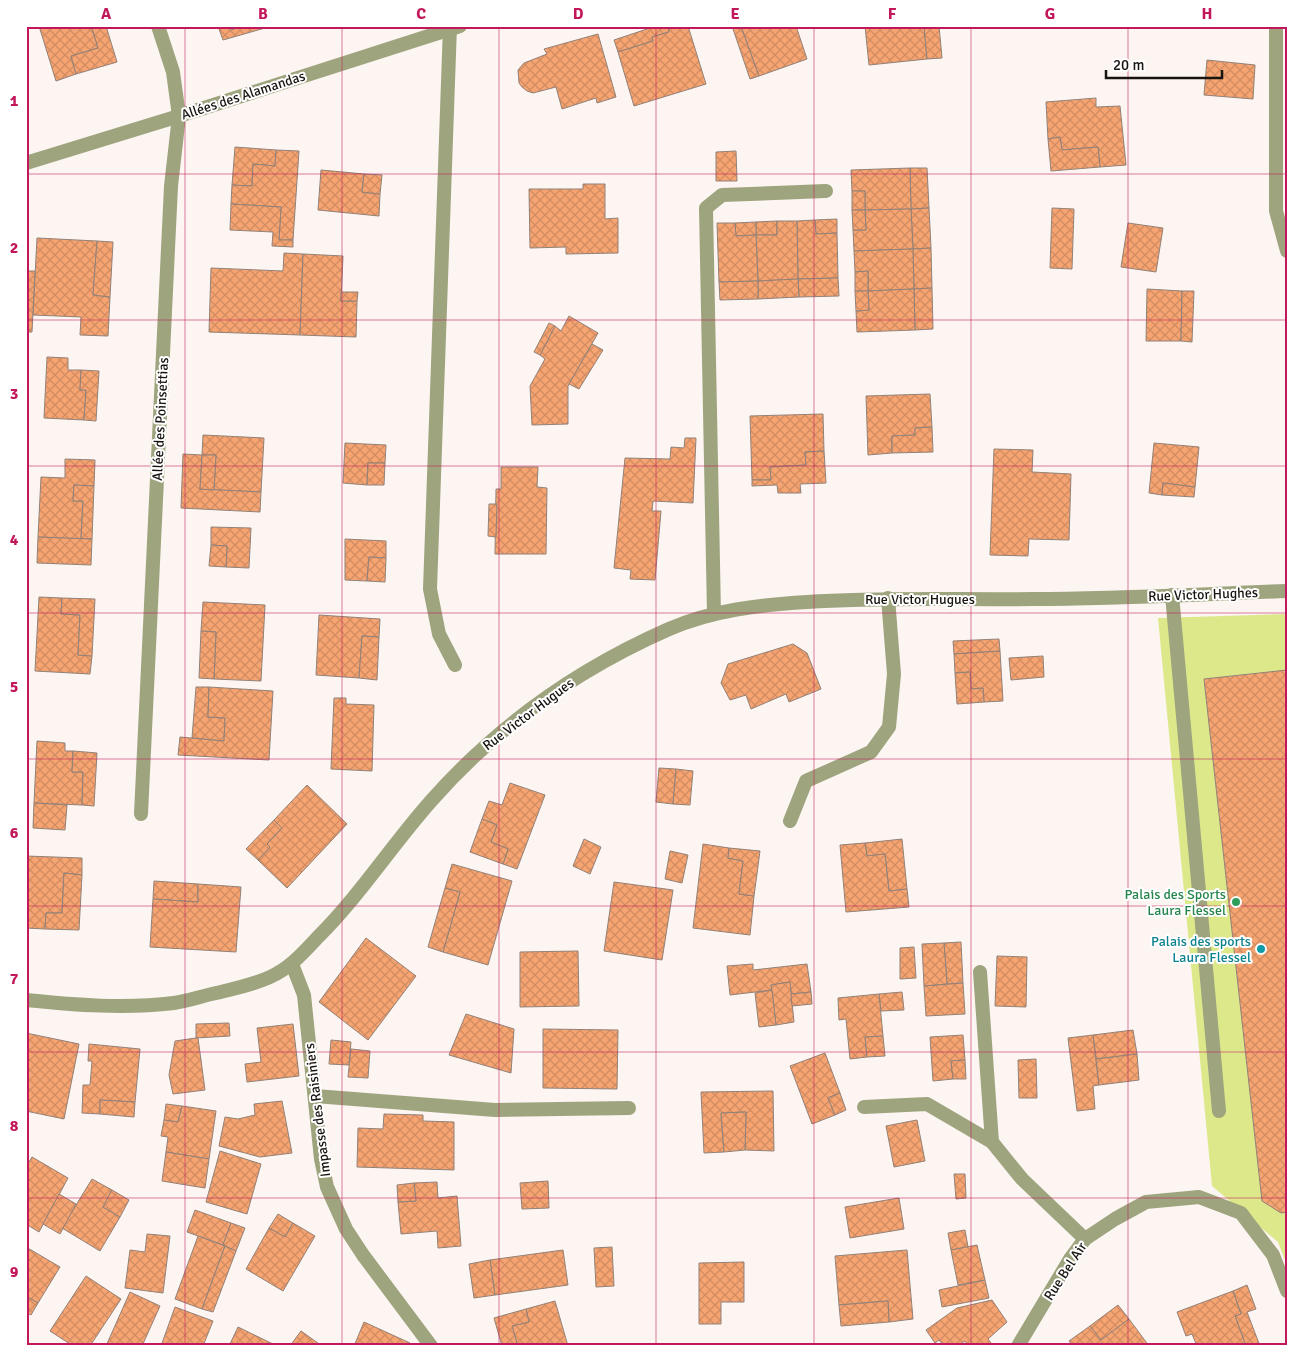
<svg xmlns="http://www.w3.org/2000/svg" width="1313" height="1372" font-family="Signika,sans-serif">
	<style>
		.park { fill: #dde88b }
		.building { fill: url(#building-cross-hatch); stroke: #928178 }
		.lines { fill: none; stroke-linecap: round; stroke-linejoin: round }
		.service { stroke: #9ea47e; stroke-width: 14 }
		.minor { stroke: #9ea47e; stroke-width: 14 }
		.grid { fill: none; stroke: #c2185b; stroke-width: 1; stroke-opacity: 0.55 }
		.leisure-dot { fill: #2e9e5b; stroke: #fff; stroke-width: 2 }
		.culture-dot { fill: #0f9aa8; stroke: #fff; stroke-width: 2 }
		.labels { text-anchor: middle; stroke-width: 4; stroke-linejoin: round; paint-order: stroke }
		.street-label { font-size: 14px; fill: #1a1410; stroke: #fff }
		.leisure-label { font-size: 14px; fill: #27864d; stroke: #fff; text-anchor: end }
		.culture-label { font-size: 14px; fill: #0d838f; stroke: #fff; text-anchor: end }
		.neatline { fill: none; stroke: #c2185b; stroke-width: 2 }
		.grid-label { font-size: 16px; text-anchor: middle; font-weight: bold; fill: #c2185b }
	</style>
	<defs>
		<pattern id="building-cross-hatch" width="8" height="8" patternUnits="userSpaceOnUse" patternTransform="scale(1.25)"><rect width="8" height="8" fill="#f6a471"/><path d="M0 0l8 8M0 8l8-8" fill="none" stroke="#d28c61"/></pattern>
	</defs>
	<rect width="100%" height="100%" fill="#fdf5f1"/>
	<polygon class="park" points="1287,614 1287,1266 1278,1242 1212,1186 1158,618"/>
	<g class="building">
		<polygon points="39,26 97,26 92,28 98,48 71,56 76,74 56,81"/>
		<polygon points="97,26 106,26 117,62 76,74 71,56 98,48 92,28"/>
		<polygon points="218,26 230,26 231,30 243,26 264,26 265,28 223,40"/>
		<polygon points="656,26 668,26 669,32 652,37 653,41 618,52 614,40"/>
		<polygon points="668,26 688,26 706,84 634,106 618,52 653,41 652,37 669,32"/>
		<polygon points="732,26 741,26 759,76 750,79"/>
		<polygon points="741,26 796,26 807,59 759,76"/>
		<polygon points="865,26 924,26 927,59 869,65"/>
		<polygon points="924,26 939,26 942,58 927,59"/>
		<polygon points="598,34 616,97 597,103 596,98 562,109 556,87 533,93 527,91 522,87 519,83 518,70 524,63 547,54 544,49"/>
		<polygon points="1207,60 1255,65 1253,99 1204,95"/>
		<polygon points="1096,98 1096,107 1120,106 1126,165 1100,167 1098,147 1062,150 1060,137 1048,139 1046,102"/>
		<polygon points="1060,137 1062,150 1098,147 1100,167 1051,171 1048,139"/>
		<polygon points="235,147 276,150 275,166 253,164 252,186 232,185"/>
		<polygon points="276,150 299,151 293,240 279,240 281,207 231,204 232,185 252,186 253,164 275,166"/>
		<polygon points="736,151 737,181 716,181 716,152"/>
		<polygon points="910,168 927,168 929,208 911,209"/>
		<polygon points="910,168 911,209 865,210 865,191 852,191 851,170"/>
		<polygon points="321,170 364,174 362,192 380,194 379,216 318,210"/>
		<polygon points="364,174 382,175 380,194 362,192"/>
		<polygon points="583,184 605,184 605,219 618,218 618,253 566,254 566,247 530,248 529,189 583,189"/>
		<rect x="852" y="191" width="13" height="19"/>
		<polygon points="231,204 281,207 279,240 293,240 293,247 272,246 273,232 230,230"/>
		<polygon points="929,208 931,248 913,249 911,209"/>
		<polygon points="1052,208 1074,209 1072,269 1050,268"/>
		<polygon points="911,209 913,249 854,251 853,230 866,230 865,210"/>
		<polygon points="852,210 865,210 866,230 853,230"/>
		<polygon points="837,219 837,233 816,234 815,220"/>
		<polygon points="815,220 816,234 837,233 838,278 798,279 797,221"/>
		<polygon points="777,221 777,235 756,235 756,222"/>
		<polygon points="777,221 797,221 798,279 758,281 756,235 777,235"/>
		<polygon points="756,222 756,235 736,236 735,223"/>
		<polygon points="717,223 735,223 736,236 756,235 758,281 719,282"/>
		<polygon points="1128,223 1163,228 1156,272 1121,267"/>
		<polygon points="37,238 97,241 93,295 110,297 108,336 80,335 81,317 33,315"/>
		<polygon points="97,241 113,242 110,297 93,295"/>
		<polygon points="931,248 932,288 914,289 913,249"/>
		<polygon points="913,249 914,289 868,291 868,271 855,272 854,251"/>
		<polygon points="284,253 303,254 300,335 209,332 211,268 283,271"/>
		<polygon points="303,254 343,256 341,301 357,301 356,337 300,335"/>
		<polygon points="26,271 35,271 32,332 26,332"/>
		<polygon points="868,271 868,291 855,291 855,272"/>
		<polygon points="838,278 839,296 799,297 798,279"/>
		<polygon points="798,279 799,297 758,299 758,281"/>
		<polygon points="758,281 758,299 720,300 719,282"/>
		<polygon points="932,288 933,329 915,330 914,289"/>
		<polygon points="914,289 915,330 857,332 856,311 869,310 868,291"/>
		<polygon points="1147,289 1182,291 1181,341 1146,341"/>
		<polygon points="855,291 868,291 869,310 856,311"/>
		<polygon points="1182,291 1194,291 1192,342 1181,341"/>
		<polygon points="341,292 358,292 357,301 341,301"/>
		<polygon points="569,316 598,333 568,386 568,424 532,425 530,386 545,359 540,355 555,326 561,331"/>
		<polygon points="549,323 555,326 540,355 534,352"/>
		<polygon points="592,344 603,350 579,389 569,384"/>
		<polygon points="47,357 68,358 68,370 81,370 80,390 86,390 84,420 44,418"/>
		<polygon points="81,370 99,371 96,421 84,420 86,390 80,390"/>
		<polygon points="930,394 932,427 915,428 915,435 892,436 892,453 868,455 866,396"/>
		<polygon points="823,414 824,451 805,452 806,465 770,467 771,480 752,480 750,416"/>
		<polygon points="932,427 933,452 892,453 892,436 915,435 915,428"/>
		<polygon points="203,435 264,438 261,492 214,490 216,455 202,455"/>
		<polygon points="685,438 696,438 693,503 653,501 652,511 661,511 655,580 630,579 631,570 614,568 625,458 670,459 671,447 684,448"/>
		<polygon points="345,443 386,445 385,463 368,463 367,485 343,483"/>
		<polygon points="1154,443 1199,447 1195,487 1163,483 1162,495 1149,493"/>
		<polygon points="994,449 1033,450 1032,472 1071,474 1069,540 1029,539 1028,556 990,555"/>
		<polygon points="824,451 826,483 800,484 801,493 778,493 777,485 752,486 752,480 771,480 770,467 806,465 805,452"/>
		<polygon points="183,454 202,455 200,489 261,492 260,512 181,508"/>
		<polygon points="202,455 216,455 214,490 200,489"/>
		<polygon points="65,459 95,460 94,486 74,485 73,501 83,501 81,539 38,537 41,477 65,478"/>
		<polygon points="368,463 385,463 384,485 367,485"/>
		<polygon points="501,467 538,467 537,487 547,488 546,554 495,554 496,489 501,489"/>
		<polygon points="1163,483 1195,487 1194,497 1162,495"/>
		<polygon points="74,485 94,486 92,539 81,539 83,501 73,501"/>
		<polygon points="489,504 497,504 496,537 488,536"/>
		<polygon points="211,527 251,528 249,568 226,567 227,546 211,545"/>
		<polygon points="38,537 92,539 91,565 37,563"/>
		<polygon points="345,539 386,541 386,558 369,557 367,581 345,580"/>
		<polygon points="211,545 227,546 226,567 209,566"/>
		<polygon points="369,557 386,558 385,582 367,581"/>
		<polygon points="39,597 62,598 61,614 80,615 78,655 92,656 90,674 35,671"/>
		<polygon points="62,598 95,599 92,656 78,655 80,615 61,614"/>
		<polygon points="203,602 265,605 261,681 214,679 216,632 201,631"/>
		<polygon points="319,615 380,619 379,637 362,636 359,678 316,675"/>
		<polygon points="201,631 216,632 214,679 199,678"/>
		<polygon points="362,636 379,637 377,680 359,678"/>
		<polygon points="999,639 1000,651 954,654 953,641"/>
		<polygon points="793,644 807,653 821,689 789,702 786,694 751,709 746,695 730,700 721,683 728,664"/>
		<polygon points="1000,651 1003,701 984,702 983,688 971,689 970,672 955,673 954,654"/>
		<polygon points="1043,656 1044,677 1011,680 1009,658"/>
		<polygon points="1287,670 1287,1212 1281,1213 1262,1201 1204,679"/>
		<polygon points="970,672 971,689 983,688 984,702 957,704 955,673"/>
		<polygon points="196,687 209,687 208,717 225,718 224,741 192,738"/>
		<polygon points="209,687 273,691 269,760 178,755 180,737 224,741 225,718 208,717"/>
		<polygon points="334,698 346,698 346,704 374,705 372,771 331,769"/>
		<polygon points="37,741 65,743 65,751 73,751 72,772 83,772 82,805 34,803"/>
		<polygon points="73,751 97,753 94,806 82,805 83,772 72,772"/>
		<polygon points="659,768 676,769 673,804 656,802"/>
		<polygon points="676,769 693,771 690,805 673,804"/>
		<polygon points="510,783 545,795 517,869 503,864 508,849 491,842 497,825 482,819 489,801 502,805"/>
		<polygon points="307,785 347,824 287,888 258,860 270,847 267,844 282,828 274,820"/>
		<polygon points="34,803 67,805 65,830 33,828"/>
		<polygon points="482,819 497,825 491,842 508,849 503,864 470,852"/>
		<polygon points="274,820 282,828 267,844 270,847 258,860 246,849"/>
		<polygon points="584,839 601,847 590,874 573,866"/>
		<polygon points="902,839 907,889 889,891 885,854 867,856 865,843"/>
		<polygon points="865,843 867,856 885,854 889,891 907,889 909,907 846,912 840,845"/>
		<polygon points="703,844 729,848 728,858 743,861 739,894 754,896 750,935 693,928"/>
		<polygon points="729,848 760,851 754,896 739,894 743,861 728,858"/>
		<polygon points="670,851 688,855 682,883 665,879"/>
		<polygon points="26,856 82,858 82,875 64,873 62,913 46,913 45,929 26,928"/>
		<polygon points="452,864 512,881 488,965 443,952 460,892 445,888"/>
		<polygon points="64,873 82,875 79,930 45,929 46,913 62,913"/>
		<polygon points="154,881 198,884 198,902 153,899"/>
		<polygon points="614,882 673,890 662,960 604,951"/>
		<polygon points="198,884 241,887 236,952 150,947 153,899 198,902"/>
		<polygon points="445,888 460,892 443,952 428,947"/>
		<polygon points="366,938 416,976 368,1040 319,1002"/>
		<polygon points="961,942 963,983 947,984 944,943"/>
		<polygon points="944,943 947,984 924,986 922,944"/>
		<polygon points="914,947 916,978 900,979 900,948"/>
		<polygon points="578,951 579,1006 520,1007 520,952"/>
		<polygon points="997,956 1027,957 1026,1007 995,1006"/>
		<polygon points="753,964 753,970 807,964 811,992 791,994 790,982 771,985 772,990 730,995 727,966"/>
		<polygon points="790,982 794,1022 776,1025 771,985"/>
		<polygon points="963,983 965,1014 926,1016 924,986"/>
		<polygon points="772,990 776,1025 759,1027 755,993"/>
		<polygon points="811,992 812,1004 792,1006 791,994"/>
		<polygon points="902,992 904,1010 881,1011 879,994"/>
		<polygon points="879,994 883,1036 865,1037 867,1057 850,1059 846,1019 839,1020 838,998"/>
		<polygon points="466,1014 514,1029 511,1073 449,1055"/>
		<polygon points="229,1023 230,1036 196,1038 196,1024"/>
		<polygon points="293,1024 299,1076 247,1082 245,1064 261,1062 257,1028"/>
		<polygon points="543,1029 618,1030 617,1089 543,1088"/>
		<polygon points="1133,1030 1137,1054 1096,1059 1093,1035"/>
		<polygon points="26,1033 79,1044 64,1119 26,1111"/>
		<polygon points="963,1035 965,1060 951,1061 953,1079 933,1081 930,1037"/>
		<polygon points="1093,1035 1099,1085 1093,1086 1095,1109 1077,1111 1068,1038"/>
		<polygon points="883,1036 885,1056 867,1057 865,1037"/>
		<polygon points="196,1038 198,1038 205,1090 173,1094 169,1075 175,1041"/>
		<polygon points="331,1040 351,1042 349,1065 329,1064"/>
		<polygon points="89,1044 140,1049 135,1102 100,1100 100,1114 82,1113 83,1085 90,1085 92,1061 88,1061"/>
		<polygon points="351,1049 370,1051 368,1078 348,1077"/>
		<polygon points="825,1053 840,1093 828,1098 835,1115 812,1124 790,1066"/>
		<polygon points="1137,1054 1139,1080 1099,1085 1096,1059"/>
		<polygon points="1036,1059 1037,1098 1019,1098 1018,1060"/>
		<polygon points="965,1060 966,1079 953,1079 951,1061"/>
		<polygon points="773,1091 774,1151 745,1150 746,1112 721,1113 724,1152 704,1153 701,1092"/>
		<polygon points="840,1093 846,1110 835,1115 828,1098"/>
		<polygon points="100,1100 135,1102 134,1117 100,1114"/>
		<polygon points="282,1101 292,1153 260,1157 219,1146 225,1117 238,1119 255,1115 254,1104"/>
		<polygon points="166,1104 182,1106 178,1122 164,1120"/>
		<polygon points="182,1106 216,1111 209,1159 166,1152 168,1137 161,1136 164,1120 178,1122"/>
		<polygon points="746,1112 745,1150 724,1152 721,1113"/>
		<polygon points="384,1114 423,1115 423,1121 454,1122 454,1170 357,1167 358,1128 383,1129"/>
		<polygon points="917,1120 925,1161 894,1167 886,1126"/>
		<polygon points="220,1151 261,1164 247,1214 206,1202"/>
		<polygon points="166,1152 209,1159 205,1188 162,1181"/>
		<polygon points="32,1157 68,1178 39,1232 26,1224 26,1167"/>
		<polygon points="954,1174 965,1174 966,1198 956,1199"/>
		<polygon points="92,1179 112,1190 103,1207 120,1217 100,1251 62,1228"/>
		<polygon points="548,1181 549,1208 522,1209 520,1183"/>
		<polygon points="437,1182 438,1198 457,1196 461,1246 438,1248 437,1231 401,1234 398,1202 416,1201 414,1183"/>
		<polygon points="414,1183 416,1201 398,1202 397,1185"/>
		<polygon points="112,1190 129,1200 120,1217 103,1207"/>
		<polygon points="59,1194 76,1204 60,1234 43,1224"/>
		<polygon points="899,1198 904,1229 850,1238 845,1207"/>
		<polygon points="195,1210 231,1223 223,1245 187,1232"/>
		<polygon points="278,1214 293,1223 285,1237 269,1228"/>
		<polygon points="231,1223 245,1228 236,1251 223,1245"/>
		<polygon points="293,1223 315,1236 283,1291 246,1269 269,1228 285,1237"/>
		<polygon points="965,1230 968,1247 951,1250 948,1233"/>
		<polygon points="147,1234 170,1236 163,1293 125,1288 130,1250 145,1252"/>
		<polygon points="198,1236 225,1246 202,1309 175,1299"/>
		<polygon points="977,1245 985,1280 958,1285 951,1250"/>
		<polygon points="225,1246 236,1251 213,1312 202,1309"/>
		<polygon points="26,1247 60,1267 38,1303 26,1296"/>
		<polygon points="612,1247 614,1286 596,1287 594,1248"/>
		<polygon points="563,1250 568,1285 495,1295 490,1260"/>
		<polygon points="907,1250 913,1319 889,1322 888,1301 839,1305 835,1256"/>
		<polygon points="490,1260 495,1295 474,1298 469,1264"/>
		<polygon points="744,1262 744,1302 721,1302 721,1324 699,1324 699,1263"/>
		<polygon points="86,1276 121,1299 90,1346 73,1346 50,1331"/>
		<polygon points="985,1280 989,1298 942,1307 939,1290"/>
		<polygon points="1247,1285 1256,1309 1247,1312 1260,1346 1246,1346 1235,1316 1241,1314 1233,1291"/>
		<polygon points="1233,1291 1241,1314 1235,1316 1246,1346 1197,1346 1192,1334 1186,1336 1177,1312"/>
		<polygon points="130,1292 160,1306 142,1346 106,1346"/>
		<polygon points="26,1296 38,1303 31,1315 26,1312"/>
		<polygon points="992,1300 1007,1322 988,1339 991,1343 988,1346 968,1346 965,1341 958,1346 944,1346 939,1340 935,1343 926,1330 957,1308"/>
		<polygon points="555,1301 568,1346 509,1346 517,1343 512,1326 529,1322 526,1309"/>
		<polygon points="888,1301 889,1322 841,1326 839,1305"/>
		<polygon points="1118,1305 1129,1319 1101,1340 1090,1326"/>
		<polygon points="175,1307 213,1321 203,1346 161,1346"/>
		<polygon points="526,1309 529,1322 512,1326 517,1343 502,1346 494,1318"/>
		<polygon points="1129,1319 1149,1346 1073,1346 1069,1341 1090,1326 1101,1340"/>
		<polygon points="364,1322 410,1343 409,1346 354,1346"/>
		<polygon points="238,1327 275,1345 229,1346"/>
		<polygon points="301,1331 322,1346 290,1346"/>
	</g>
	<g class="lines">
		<g class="service">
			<polyline points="1172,595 1219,1111"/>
			<polyline points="714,614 706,208 722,195 826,191"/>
			<polyline points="790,821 806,781 871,752 889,727 894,674 888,598"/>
			<polyline points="980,972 992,1142"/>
			<polyline points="315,1096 495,1110 629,1108"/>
			<polyline points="864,1107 927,1104 992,1142 1022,1179 1085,1239"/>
		</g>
		<g class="minor">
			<polyline points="450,26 430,589 439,634 455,665"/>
			<polyline points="1276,26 1276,211 1287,251"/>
			<polyline points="26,163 179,116 460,26"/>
			<polyline points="141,814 171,186 179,116 173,72 158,26"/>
			<polyline points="292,964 304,995 321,1159 327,1187 346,1229 363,1255 431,1346"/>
			<path d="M26 1000C75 1005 125 1009 174 1003 188 1001 202 996 216 993 233 989 253 985 270 977 290 968 303 953 318 937 360 895 392 845 431 801 497 726 578 669 669 629 713 610 759 605 807 602 882 597 957 600 1033 599 1117 599 1202 594 1287 591"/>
			<polyline points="1018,1346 1070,1259 1085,1239 1115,1219 1146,1202 1199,1197 1241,1213 1273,1255 1287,1291"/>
		</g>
	</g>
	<path class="grid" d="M185 26V1346M342 26V1346M499 26V1346M656 26V1346M814 26V1346M971 26V1346M1128 26V1346M26 174H1287M26 320H1287M26 466H1287M26 613H1287M26 759H1287M26 906H1287M26 1052H1287M26 1198H1287"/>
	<circle class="leisure-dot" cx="1236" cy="902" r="5"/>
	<circle class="culture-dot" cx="1261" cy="949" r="5"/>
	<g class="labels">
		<g class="street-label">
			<text transform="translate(243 95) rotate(-18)" y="5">Allées des Alamandas</text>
			<text transform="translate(160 419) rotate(-87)" y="5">Allée des Poinsettias</text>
			<text transform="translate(1203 594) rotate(-2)" y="5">Rue Victor Hughes</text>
			<text x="920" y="604">Rue Victor Hugues</text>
			<text transform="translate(528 714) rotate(-37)" y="5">Rue Victor Hugues</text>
			<text transform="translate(317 1110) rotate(-97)" y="5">Impasse des Raisiniers</text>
			<text transform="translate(1065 1271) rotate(-57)" y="5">Rue Bel Air</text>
		</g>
		<g class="leisure-label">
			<text x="1226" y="899">Palais des Sports<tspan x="1226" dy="16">Laura Flessel</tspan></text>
		</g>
		<g class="culture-label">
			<text x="1251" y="946">Palais des sports<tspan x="1251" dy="16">Laura Flessel</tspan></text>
		</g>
	</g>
	<rect width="1313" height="1372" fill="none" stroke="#ffffff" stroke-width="55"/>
	<path d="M1106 70v8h116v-8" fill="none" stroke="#1a1410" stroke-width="2.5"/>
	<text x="1113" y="70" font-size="15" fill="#1a1410" stroke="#ffffff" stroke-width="4" paint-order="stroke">20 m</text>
	<rect x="28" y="28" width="1258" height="1316" class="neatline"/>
	<g class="grid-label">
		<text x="106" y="19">A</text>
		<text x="263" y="19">B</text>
		<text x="421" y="19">C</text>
		<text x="578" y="19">D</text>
		<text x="735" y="19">E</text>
		<text x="892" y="19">F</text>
		<text x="1050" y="19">G</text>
		<text x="1207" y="19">H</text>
		<text x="14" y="106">1</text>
		<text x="14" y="253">2</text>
		<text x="14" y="399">3</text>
		<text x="14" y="545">4</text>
		<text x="14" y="692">5</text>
		<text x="14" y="838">6</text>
		<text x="14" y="984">7</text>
		<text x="14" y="1131">8</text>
		<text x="14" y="1277">9</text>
	</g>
</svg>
